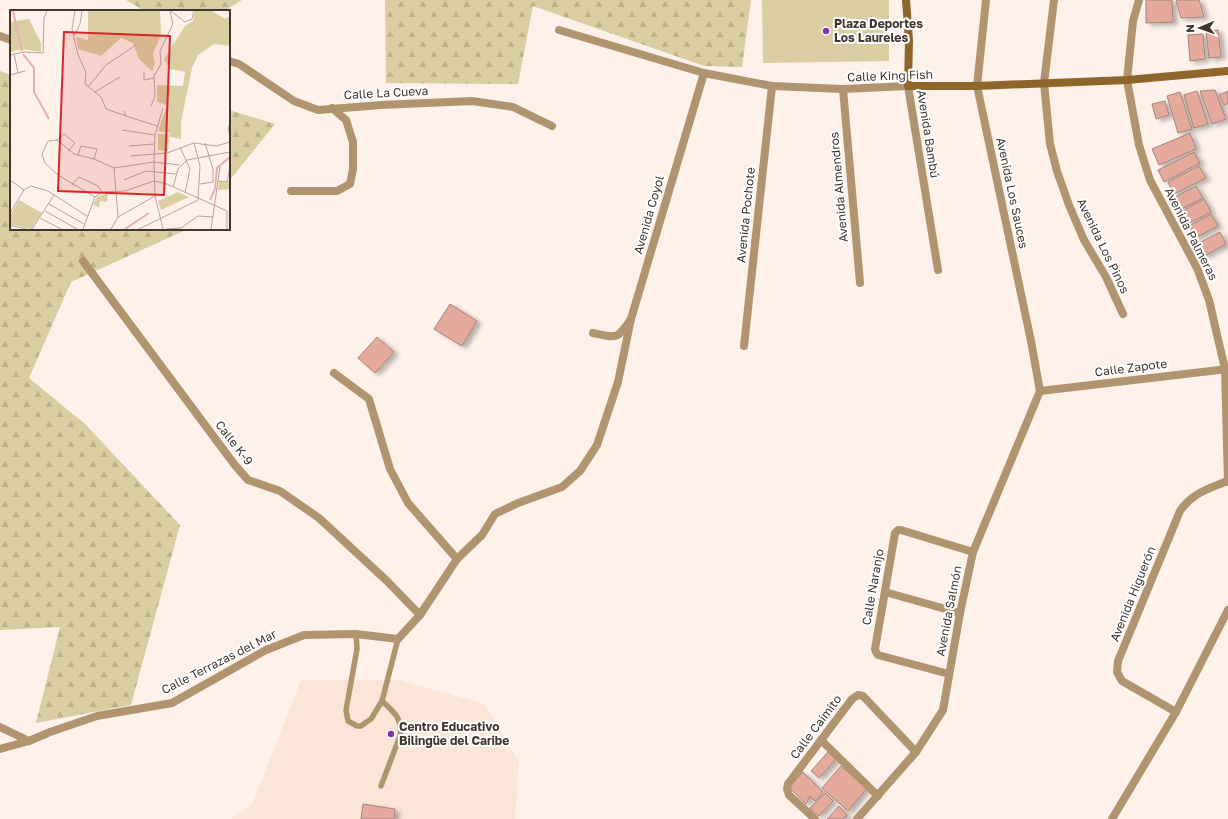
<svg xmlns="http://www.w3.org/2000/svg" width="1228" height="819" font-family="'Golos Text',sans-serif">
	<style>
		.built { fill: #fae5d7 }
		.grass { fill: #d9cda1 }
		.forest { fill: url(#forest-firs) }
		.building { fill: #e5aa9c; stroke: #a3847d; filter: url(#shadow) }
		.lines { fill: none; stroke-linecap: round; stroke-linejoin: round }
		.lane { stroke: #b09470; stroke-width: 5.5 }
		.street { stroke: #b09470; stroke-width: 8 }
		.secondary { stroke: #8e652b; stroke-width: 8 }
		.poi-dot { fill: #8334a5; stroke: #fff; stroke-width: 1.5 }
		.labels { text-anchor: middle; stroke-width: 4; stroke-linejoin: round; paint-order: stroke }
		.poi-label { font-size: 12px; font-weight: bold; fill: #423730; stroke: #fff; text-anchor: start }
		.street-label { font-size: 12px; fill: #423730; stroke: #fff }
		.inset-river { fill: none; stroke: #ebadb2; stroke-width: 2 }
		.inset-road { fill: none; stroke: #b2a7a0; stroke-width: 1 }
		.view { fill: #d62828; fill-opacity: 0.15; stroke: #d62828; stroke-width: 2 }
		.inset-edge { fill: none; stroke: #423730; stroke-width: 2 }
	</style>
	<defs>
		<pattern id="forest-firs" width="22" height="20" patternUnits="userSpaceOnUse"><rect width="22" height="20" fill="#d9cda1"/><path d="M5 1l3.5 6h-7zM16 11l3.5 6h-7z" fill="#bbb18b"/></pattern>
		<filter id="shadow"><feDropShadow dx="4.5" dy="2.5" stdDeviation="2" flood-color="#0004"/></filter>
	</defs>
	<rect width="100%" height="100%" fill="#fdf1ea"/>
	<polygon class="built" points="301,680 400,680 485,704 519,763 515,819 231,819 253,803"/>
	<polygon class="grass" points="762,0 889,0 889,61 763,63"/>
	<g class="forest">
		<polygon points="126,0 242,0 224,11 145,11"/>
		<polygon points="385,0 751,0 742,67 704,66 533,6 518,84 386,83"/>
		<polygon points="0,71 11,75 11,229 188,229 71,282 29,378 85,424 180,525 131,705 36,723 60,627 0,630"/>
		<polygon points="229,110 275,124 229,181"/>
	</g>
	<g class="building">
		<polygon points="1146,0 1172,0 1173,22 1146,23"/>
		<polygon points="1178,0 1199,0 1204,17 1181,18 1176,1"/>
		<polygon points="1218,30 1221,57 1209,58 1206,31"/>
		<polygon points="1203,34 1205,59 1190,61 1188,35"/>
		<polygon points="1215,90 1226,119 1212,124 1200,91"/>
		<polygon points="1197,91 1208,124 1194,128 1184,95"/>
		<polygon points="1228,91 1228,103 1224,105 1219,95"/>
		<polygon points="1180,92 1192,129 1178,133 1167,96"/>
		<polygon points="1165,101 1169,115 1156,119 1152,104"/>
		<polygon points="1190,133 1196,149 1159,165 1152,149"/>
		<polygon points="1194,152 1200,163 1164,182 1158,170"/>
		<polygon points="1199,166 1206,178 1174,194 1168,182"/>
		<polygon points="1196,186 1203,198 1180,210 1173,198"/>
		<polygon points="1204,199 1211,212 1188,224 1181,212"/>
		<polygon points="1211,214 1218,226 1195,238 1189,226"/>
		<polygon points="1220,232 1226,244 1204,256 1197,244"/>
		<polygon points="450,304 477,321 462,346 434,329"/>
		<polygon points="377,337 394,352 375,373 358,358"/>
		<polygon points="828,752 836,759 819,778 811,771"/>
		<polygon points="841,766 867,788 848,811 822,788"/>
		<polygon points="803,772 823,792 815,801 810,796 806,804 789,787"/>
		<polygon points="825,793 833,801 819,816 810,808"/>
		<polygon points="363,804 395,809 394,819 361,819"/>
		<polygon points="839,806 847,815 843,819 827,819"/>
	</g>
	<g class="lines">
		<g class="lane">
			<polyline points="356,634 357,649 346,710 348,721 357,726 361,726 365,723 371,719 382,701 398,639"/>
			<path d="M381 786 400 736C403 719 394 712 382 701"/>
		</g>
		<g class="street">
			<polyline points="986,0 977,86 1031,341 1040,391"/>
			<polyline points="1054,0 1044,83 1050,144 1057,171 1069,205 1084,240 1106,277 1123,314"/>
			<polyline points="1139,0 1133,21 1127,80 1139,145 1150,180 1197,268 1209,300 1225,369 1228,482"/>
			<polyline points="559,30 704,73 772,86 843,89 908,86 938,270"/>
			<polyline points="0,36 11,40"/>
			<polyline points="229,61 239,64 294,101 318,110 381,105 472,101 513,107 552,126"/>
			<polyline points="843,89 860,283"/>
			<polyline points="291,191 337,191 350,184 353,169 353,142 346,120 332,108"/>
			<polyline points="83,261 234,464 248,480 280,491 319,518 387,581 420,615"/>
			<path d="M593 333C617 338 617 340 631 319L704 73"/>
			<polyline points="744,346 772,86"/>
			<polyline points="334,373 369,399 390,469 408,503 457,559"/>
			<polyline points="1040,391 1228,369"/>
			<polyline points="885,592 960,613"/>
			<polyline points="949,674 878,655 876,652 875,649 895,533 898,530 901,530 973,552"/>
			<path d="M1176 712 1122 681 1117 672 1118 661 1180 511C1192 493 1208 489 1227 481"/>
			<polyline points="0,727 29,741"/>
			<polyline points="821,740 878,796"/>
			<polyline points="0,749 29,741 50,732 97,716 172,703 266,650 304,635 356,634 398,639 420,615 457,559 482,535 495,514 518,503 562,487 580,471 597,445 618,382 631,319"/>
			<polyline points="815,819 789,795 787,789 788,784 852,699 858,695 863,696 916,752"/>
			<polyline points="857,819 916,752 943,710 960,613 973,552 1040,391"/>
			<polyline points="1112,819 1176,712 1228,610"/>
		</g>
		<polyline class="secondary" points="906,0 909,40 908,86 977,86 1127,80 1228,71"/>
	</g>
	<g class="poi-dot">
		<circle cx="826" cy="31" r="4"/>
		<circle cx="391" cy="734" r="4"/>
	</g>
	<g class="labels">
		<g class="poi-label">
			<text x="834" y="28">Plaza Deportes<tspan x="834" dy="14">Los Laureles</tspan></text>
			<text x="399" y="731">Centro Educativo<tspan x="399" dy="14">Bilingüe del Caribe</tspan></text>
		</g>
		<g class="street-label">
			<text transform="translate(890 76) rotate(-2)" y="4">Calle King Fish</text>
			<text transform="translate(386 93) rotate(-3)" y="4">Calle La Cueva</text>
			<text transform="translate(928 134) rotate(81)" y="4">Avenida Bambú</text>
			<text transform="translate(839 187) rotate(-95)" y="4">Avenida Almendros</text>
			<text transform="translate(1012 193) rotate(78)" y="4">Avenida Los Sauces</text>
			<text transform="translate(649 215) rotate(-74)" y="4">Avenida Coyol</text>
			<text transform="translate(746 215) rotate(-84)" y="4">Avenida Pochote</text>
			<text transform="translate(1191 234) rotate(63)" y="4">Avenida Palmeras</text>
			<text transform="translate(1103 246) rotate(64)" y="4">Avenida Los Pinos</text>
			<text transform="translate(1131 368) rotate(-7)" y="4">Calle Zapote</text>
			<text transform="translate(234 443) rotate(52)" y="4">Calle K-9</text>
			<text transform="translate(873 587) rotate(-80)" y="4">Calle Naranjo</text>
			<text transform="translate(1133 594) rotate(-68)" y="4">Avenida Higuerón</text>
			<text transform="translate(949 611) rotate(-79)" y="4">Avenida Salmón</text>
			<text transform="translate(219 662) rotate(-27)" y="4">Calle Terrazas del Mar</text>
			<text transform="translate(816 727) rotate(-53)" y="4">Calle Caimito</text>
		</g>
	</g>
	<g transform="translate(10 10)">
		<rect width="220" height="220" fill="#fdf1ea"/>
		<path d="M148 124H159L158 141 148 140ZM11 194 28 203 22 214 5 204Z" fill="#d9cda1"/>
		<path d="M78 1H150L151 25 143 43 145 53 142 61 129 49 123 33 111 28 91 46 68 39 66 27 78 30ZM185 1H202L215 9 220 6V36L204 34 188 45 182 58 171 112V129L160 127V123L148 121 157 95 147 92V75L173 76 175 62 160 59 154 49 175 16 183 11ZM19 9 31 33V42L12 39 0 42V12Z" fill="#d9cda1"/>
		<path d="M209 171 220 173V179L208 180ZM168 182 179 187 151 200 148 191ZM98 183 97 192 90 191 89 197 83 195 87 187ZM9 190 32 203 21 219 0 214V206ZM11 194 28 203 22 214 5 204Z" fill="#d9cda1" fill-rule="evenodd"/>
		<path class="inset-river" d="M3 1 12 41M13 44 24 58V82L39 109M200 190 205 179 207 158 220 147M115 219 139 203"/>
		<path class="inset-road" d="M65 1 62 19 68 45 76 62 75 74 91 87 96 99 116 106M161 1 175 12 182 9 184 1M64 26 70 14 72 1M4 44 8 63M0 45 14 42 33 43 34 8 37 1M134 62V70L144 68M0 65 15 61M78 77 96 55 126 35M85 82 110 67M141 96 145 86 144 66 151 54 150 41 163 14 160 1M114 101 116 106 147 116M220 112 218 120 220 125M112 120 145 125M47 130 54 124 65 133 58 141M119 136 144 134M206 136 220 132M170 137 180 159 175 183M68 145 71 136 87 139 84 149M120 146 157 143 184 133 206 136M104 158 144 152 170 155M104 158 108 207M0 170 14 180M114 170 136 161 166 164M208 171 220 172M217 172 220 156M190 174 203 172V159L195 133M62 175 69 167 88 176 92 182M163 177 168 159 177 150 220 142M85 187 48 165 35 153 32 144 38 131 47 130 64 144 84 149 104 158M39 194 74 214M35 201 67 219M0 203 14 180 21 176 38 181 77 206M30 208 51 219M0 215 16 219M22 219 44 185M73 219 85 187 92 182 115 181 144 171 157 174 217 201V219M101 219 108 207 145 186M129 219 188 190 190 156 184 133M153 219 145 186 144 152 145 125 153 98M156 219 171 218 188 206 203 207M201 219 210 157"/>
		<path class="view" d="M54 22 160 26 154 185 48 181Z"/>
		<rect width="220" height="220" class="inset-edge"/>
	</g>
	<g transform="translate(1200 28) rotate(268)" stroke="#ffffff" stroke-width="3" paint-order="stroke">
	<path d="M0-3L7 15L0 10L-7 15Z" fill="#423730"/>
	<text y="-6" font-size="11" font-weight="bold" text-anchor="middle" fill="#423730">N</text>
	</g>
</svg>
